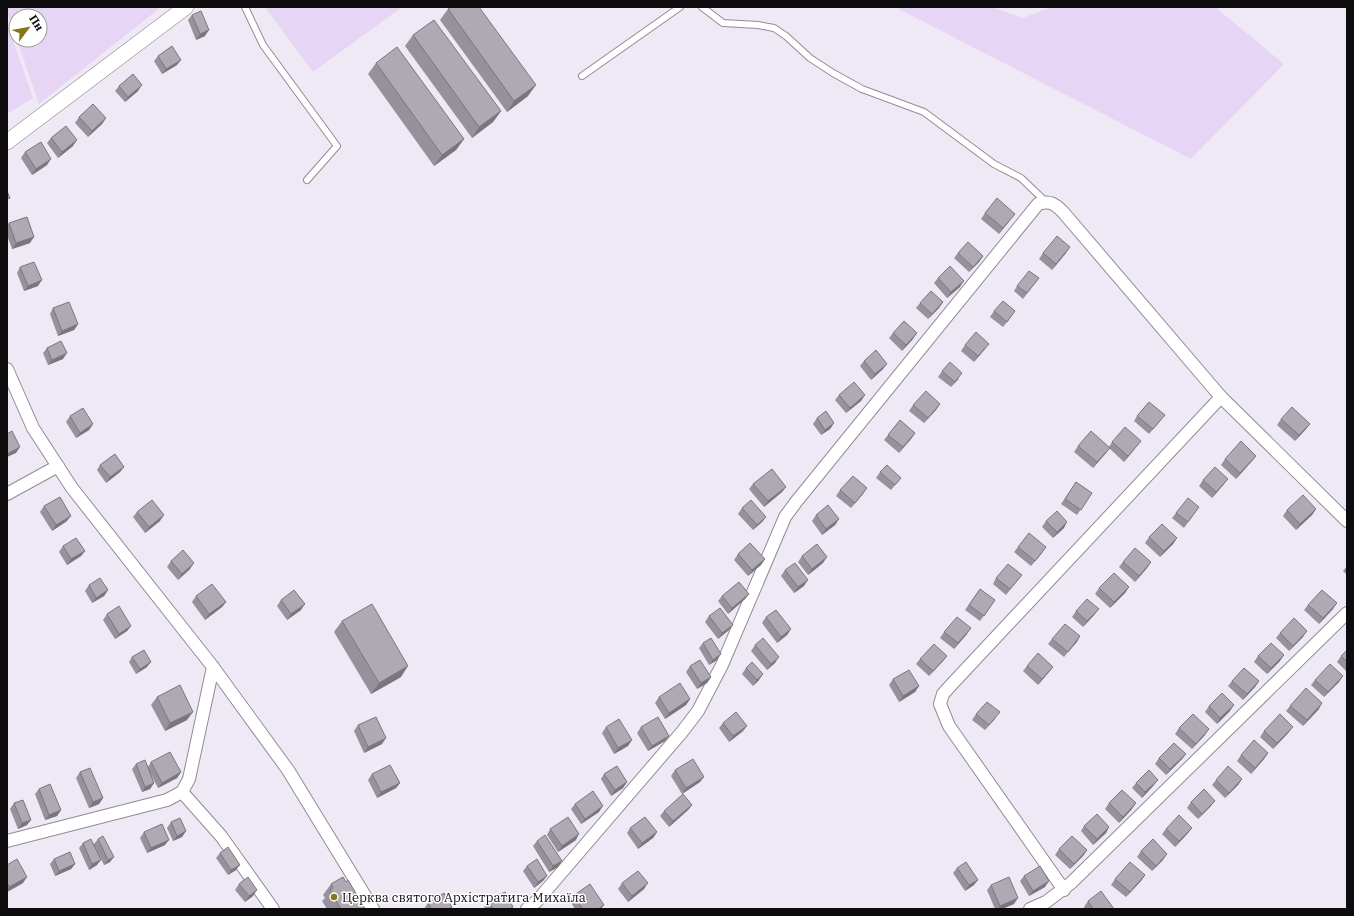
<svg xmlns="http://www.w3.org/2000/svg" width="1354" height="916" font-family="'IBM Plex Serif',serif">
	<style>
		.green { fill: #e6d5f5 }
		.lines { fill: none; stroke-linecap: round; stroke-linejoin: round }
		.service-casing { stroke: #918b96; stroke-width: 8 }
		.minor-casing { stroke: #918b96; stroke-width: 14 }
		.tertiary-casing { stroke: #918b96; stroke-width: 16 }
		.service { stroke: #fff; stroke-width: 6 }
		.minor { stroke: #fff; stroke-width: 12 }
		.tertiary { stroke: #fff; stroke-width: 15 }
		.wall { fill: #96919b }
		.shaded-wall { fill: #7a767e }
		.building { fill: #afa9b4; stroke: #7a767e }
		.poi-dot { fill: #867619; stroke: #fff; stroke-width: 1.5 }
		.labels { text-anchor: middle; stroke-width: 3; stroke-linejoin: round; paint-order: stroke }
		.poi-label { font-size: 13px; fill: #0d0b0e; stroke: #fff; text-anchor: start }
	</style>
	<rect width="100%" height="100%" fill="#efe9f5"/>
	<g class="green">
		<polygon points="7,7 161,7 39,104 17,40 40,40 40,16 16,16 16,38 7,12"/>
		<polygon points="265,7 402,7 313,72"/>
		<polygon points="895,7 992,7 1023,18 1051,7 1215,7 1284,64 1191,159"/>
		<polygon points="7,23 33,98 7,114"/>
	</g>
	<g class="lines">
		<g class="service-casing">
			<g id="service">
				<polyline points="245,7 263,45 337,146 307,180"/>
				<polyline points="702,7 723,23 758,25 774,28 786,36 810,58 833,73 862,89 924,112 994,164 1021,178 1046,202"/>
				<polyline points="582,76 680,7"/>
			</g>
		</g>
		<g class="minor-casing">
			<g id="minor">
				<polyline points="7,369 33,428 72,488 213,667 288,770 373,909"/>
				<polyline points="7,494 58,466"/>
				<polyline points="182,792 221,836 273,909"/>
				<polyline points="7,841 167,800 182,792 189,779 213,667"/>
				<polyline points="1064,890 949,726 940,704 943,694 952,684 1221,397"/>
				<path d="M527 909 537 901 682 732 698 711 722 665 785 517 796 502 1038 204C1050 200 1055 204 1063 212L1221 397 1347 521"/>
				<polyline points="1030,909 1046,902 1071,883 1347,613"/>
			</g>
		</g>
		<g class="tertiary-casing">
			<polyline id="tertiary" points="7,142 186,7"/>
		</g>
		<use href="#service" class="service"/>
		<use href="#minor" class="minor"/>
		<use href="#tertiary" class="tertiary"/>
	</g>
	<g class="wall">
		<polygon points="448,9 528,96 507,112 440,20"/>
		<polygon points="192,15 205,36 196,40 188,20"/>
		<polygon points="413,35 501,111 493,122 472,138 405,46"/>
		<polygon points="158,56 177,65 162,74 154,61"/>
		<polygon points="376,63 464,139 456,150 434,166 368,74"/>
		<polygon points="119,86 138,91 125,102 115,91"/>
		<polygon points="79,117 106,118 102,124 88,137 75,123"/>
		<polygon points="51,138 73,146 58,158 47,143"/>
		<polygon points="25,152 47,165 32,175 21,158"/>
		<polygon points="985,213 1011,219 999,234 981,219"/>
		<polygon points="9,223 30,243 12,249 7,235 7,226"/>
		<polygon points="958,253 983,256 979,262 969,272 954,258"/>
		<polygon points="1043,253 1066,253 1052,270 1039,259"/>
		<polygon points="20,267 38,286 24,291 17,273"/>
		<polygon points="938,278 960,287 947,298 934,283"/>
		<polygon points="1039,278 1023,299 1014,291 1017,286"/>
		<polygon points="943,302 939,308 928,319 916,308 920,303"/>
		<polygon points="53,308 78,324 74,330 58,336 50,314"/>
		<polygon points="994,311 1011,317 1003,327 990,317"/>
		<polygon points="893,333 913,339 902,351 889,338"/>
		<polygon points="965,345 985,349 974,362 961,351"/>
		<polygon points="47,348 63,359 48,365 43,353"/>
		<polygon points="864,361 883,369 871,380 860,366"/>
		<polygon points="942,371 959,379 951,387 938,377"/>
		<polygon points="839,395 865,395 861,401 846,413 835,400"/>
		<polygon points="940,404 936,410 924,423 909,411 913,405"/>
		<polygon points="70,416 93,424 89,430 76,438 66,422"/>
		<polygon points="1137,416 1161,420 1149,434 1134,421"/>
		<polygon points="817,418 834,423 830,429 821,435 813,424"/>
		<polygon points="1281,419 1310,424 1306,429 1295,441 1277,425"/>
		<polygon points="915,433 899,453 884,440 888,435"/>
		<polygon points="1141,441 1124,462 1109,448 1106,453 1093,468 1074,452 1078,446 1109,447 1112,442"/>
		<polygon points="1256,456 1252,461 1236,479 1221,465 1225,459"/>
		<polygon points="100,465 124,467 120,472 106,483 97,470"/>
		<polygon points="880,472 901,478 891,490 876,478"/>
		<polygon points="1203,480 1224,484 1212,498 1199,486"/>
		<polygon points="1076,482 1092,493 1077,515 1061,504"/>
		<polygon points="753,484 786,487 782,492 764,507 749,489"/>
		<polygon points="840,490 863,494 851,508 836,496"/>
		<polygon points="44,506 67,521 52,531 40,512"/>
		<polygon points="1199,507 1184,528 1172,518 1176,513"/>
		<polygon points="742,508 766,517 762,522 753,530 738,514"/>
		<polygon points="1316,509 1312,515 1296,530 1283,516 1287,510"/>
		<polygon points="137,512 160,521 145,533 133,517"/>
		<polygon points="816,515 839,519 835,525 822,535 812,521"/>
		<polygon points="1046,521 1064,528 1053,538 1042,527"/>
		<polygon points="1149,537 1177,538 1173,544 1160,557 1145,543"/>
		<polygon points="63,546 85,551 81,556 67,565 59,552"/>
		<polygon points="1018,547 1042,553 1031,566 1014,552"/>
		<polygon points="738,554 765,559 761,565 748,576 734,560"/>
		<polygon points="802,556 823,563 808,575 798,562"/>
		<polygon points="171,561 190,569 178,580 167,567"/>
		<polygon points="1123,562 1151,562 1147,568 1135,582 1119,567"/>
		<polygon points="1347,566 1347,575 1343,571"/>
		<polygon points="785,570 804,586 794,593 781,576"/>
		<polygon points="1022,575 1006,595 993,584 996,578"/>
		<polygon points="89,585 108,590 104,596 92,603 85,591"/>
		<polygon points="1129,587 1125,593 1110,608 1095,594 1099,588"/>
		<polygon points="980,589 995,600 980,621 965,610"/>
		<polygon points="749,594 745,599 728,614 718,601 722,596"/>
		<polygon points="196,596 226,602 222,607 205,620 192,602"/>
		<polygon points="281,600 301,610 287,620 277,606"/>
		<polygon points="1308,605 1333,609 1319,624 1304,610"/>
		<polygon points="1076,611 1095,614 1083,627 1072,617"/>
		<polygon points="107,614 131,626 127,631 115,639 103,620"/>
		<polygon points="709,616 729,630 718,639 705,622"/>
		<polygon points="766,617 791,629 787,635 777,643 762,623"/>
		<polygon points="342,621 401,677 371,694 334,632"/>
		<polygon points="944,632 967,634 954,649 940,638"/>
		<polygon points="1280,633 1303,637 1289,651 1276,638"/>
		<polygon points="1080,636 1064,657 1048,644 1052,639"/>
		<polygon points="703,643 717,660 709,665 699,648"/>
		<polygon points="755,645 775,663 767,670 751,651"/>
		<polygon points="1347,650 1347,672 1337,662 1341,656"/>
		<polygon points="947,656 943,661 929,676 916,664 920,659"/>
		<polygon points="1258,656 1280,661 1267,674 1254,662"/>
		<polygon points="132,657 147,667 136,674 129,662"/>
		<polygon points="690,666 711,677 707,683 697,689 686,672"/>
		<polygon points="1027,666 1053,667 1049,672 1038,685 1023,671"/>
		<polygon points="746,668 759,680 753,686 742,674"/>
		<polygon points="893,679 919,686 915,692 899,702 889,685"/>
		<polygon points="1315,680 1339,682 1324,697 1311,685"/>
		<polygon points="1232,681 1259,681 1255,687 1243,700 1228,686"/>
		<polygon points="157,697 187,720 165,731 151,705"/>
		<polygon points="659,697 690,699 686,705 665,719 655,703"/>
		<polygon points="1209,706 1230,711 1217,724 1205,712"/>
		<polygon points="1290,706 1319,709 1303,726 1286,711"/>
		<polygon points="976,714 996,718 985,730 972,720"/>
		<polygon points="723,723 743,731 729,742 719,728"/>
		<polygon points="358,725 382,744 364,753 354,731"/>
		<polygon points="606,727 628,746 614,754 602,733"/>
		<polygon points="641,727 669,736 665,741 648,751 637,733"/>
		<polygon points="1179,728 1205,735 1192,749 1175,734"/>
		<polygon points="1264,731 1289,732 1273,749 1260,737"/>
		<polygon points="1268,753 1264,759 1251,774 1237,761 1241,755"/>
		<polygon points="1186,754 1182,759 1166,775 1155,764 1159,758"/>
		<polygon points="151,762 181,772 177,778 158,788 151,774 154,783 150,789 142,792 132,769 136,764 148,767"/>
		<polygon points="675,770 700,782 682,794 671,776"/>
		<polygon points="80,772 103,798 99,804 89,808 76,778"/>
		<polygon points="372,774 400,783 396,788 377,798 368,780"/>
		<polygon points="604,774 627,782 623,788 611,796 601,779"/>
		<polygon points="1242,779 1238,785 1225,798 1212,785 1216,780"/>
		<polygon points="1136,783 1154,785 1142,798 1132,788"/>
		<polygon points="39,789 61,810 57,816 45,820 35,794"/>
		<polygon points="1191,802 1211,806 1198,819 1187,808"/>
		<polygon points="14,803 27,825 18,829 10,809"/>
		<polygon points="1109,803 1132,809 1119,823 1105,809"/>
		<polygon points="575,804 599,812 581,824 571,809"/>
		<polygon points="692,805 688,810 669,827 660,816 664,811"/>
		<polygon points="171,822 186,831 182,837 173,841 167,828"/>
		<polygon points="1084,826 1109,827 1106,833 1093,845 1081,831"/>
		<polygon points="630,828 657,832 653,838 638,849 627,833"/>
		<polygon points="1192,828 1188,833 1175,847 1162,834 1166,829"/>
		<polygon points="550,829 576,840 558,852 547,835"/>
		<polygon points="144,832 165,845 147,853 140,838"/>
		<polygon points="98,839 110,862 104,865 96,849 97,865 89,870 79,848 83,843 94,844"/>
		<polygon points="537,841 558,867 549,872 533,846"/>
		<polygon points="1059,849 1087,850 1083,856 1070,869 1055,855"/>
		<polygon points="1141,851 1163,860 1152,871 1137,857"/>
		<polygon points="220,853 236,870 228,875 216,858"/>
		<polygon points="54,859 75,864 71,869 55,876 50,864"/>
		<polygon points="7,865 23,883 7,892"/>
		<polygon points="527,866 543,881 534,888 523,871"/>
		<polygon points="957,868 974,885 965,891 953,873"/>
		<polygon points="1145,875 1141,881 1126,897 1111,885 1115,879"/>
		<polygon points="1024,876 1045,887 1029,896 1020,881"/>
		<polygon points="622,883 644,889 628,902 618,889"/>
		<polygon points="239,884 253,896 245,902 235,890"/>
		<polygon points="331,884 365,909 327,909 322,901 325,898 323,895"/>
		<polygon points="991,885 1014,904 1002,909 995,909 987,890"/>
		<polygon points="573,896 604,905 601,909 575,909 570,901"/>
		<polygon points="488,901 513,907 512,909 486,909 484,907"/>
		<polygon points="1088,901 1114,909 1085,909 1084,907"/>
		<polygon points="428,903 452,907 451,909 424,909"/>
	</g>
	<g class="shaded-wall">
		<polygon points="209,30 205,36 196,40 200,34"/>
		<polygon points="181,60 177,65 162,74 166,69"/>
		<polygon points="142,85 138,91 125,102 128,97"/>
		<polygon points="536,85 528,96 507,112 514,101"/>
		<polygon points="501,111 493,122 472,138 479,127"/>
		<polygon points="106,118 102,124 88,137 92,131"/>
		<polygon points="464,139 456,150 434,166 442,155"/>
		<polygon points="77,140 73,146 58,158 62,152"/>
		<polygon points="51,159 47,165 32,175 36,169"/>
		<polygon points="1015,214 999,234 1003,228"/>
		<polygon points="34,237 30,243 12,249 16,243"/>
		<polygon points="1070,247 1066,253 1052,270 1056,264"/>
		<polygon points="983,256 979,262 969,272 973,267"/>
		<polygon points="42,280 38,286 24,291 28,286"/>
		<polygon points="964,281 960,287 947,298 951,292"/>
		<polygon points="943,302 939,308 928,319 932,314"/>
		<polygon points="78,324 74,330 58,336 62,331"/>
		<polygon points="917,333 913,339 902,351 906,345"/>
		<polygon points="989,344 985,349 974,362 978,356"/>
		<polygon points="67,353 63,359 48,365 52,360"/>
		<polygon points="887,364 883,369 871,380 875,374"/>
		<polygon points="865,395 861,401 846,413 850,408"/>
		<polygon points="940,404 936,410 924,423 928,418"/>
		<polygon points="834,423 830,429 821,435 825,430"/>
		<polygon points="93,424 89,430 76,438 80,433"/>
		<polygon points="1310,424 1306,429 1295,441 1299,435"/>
		<polygon points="915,433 912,438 899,453 903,447"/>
		<polygon points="1141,441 1137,446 1124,462 1128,456"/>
		<polygon points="20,447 16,453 7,457 7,454"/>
		<polygon points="1110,448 1106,453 1093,468 1097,462"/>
		<polygon points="1256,456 1252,461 1236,479 1240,473"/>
		<polygon points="124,467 120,472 106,483 110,477"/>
		<polygon points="1228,479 1224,484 1212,498 1216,492"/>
		<polygon points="786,487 782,492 764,507 768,501"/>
		<polygon points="867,488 863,494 851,508"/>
		<polygon points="1316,509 1312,515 1296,530 1300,524"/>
		<polygon points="164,515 160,521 145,533 149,527"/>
		<polygon points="71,516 67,521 52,531 56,525"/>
		<polygon points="766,517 762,522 753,530 757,525"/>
		<polygon points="839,519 835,525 822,535 826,529"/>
		<polygon points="1067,522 1064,528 1053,538 1057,532"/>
		<polygon points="1177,538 1173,544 1160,557 1164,551"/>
		<polygon points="1046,547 1042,553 1031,566 1035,561"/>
		<polygon points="85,551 81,556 67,565 71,559"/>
		<polygon points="827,557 823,563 808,575 812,569"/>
		<polygon points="765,559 761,565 748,576 752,570"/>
		<polygon points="1151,562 1147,568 1135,582 1139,576"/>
		<polygon points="194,563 190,569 178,580 182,574"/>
		<polygon points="808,580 804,586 794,593 798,587"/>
		<polygon points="1129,587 1125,593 1110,608 1114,602"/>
		<polygon points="108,590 104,596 92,603 96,598"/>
		<polygon points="749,594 745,599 728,614 732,608"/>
		<polygon points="226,602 222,607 205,620 209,614"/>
		<polygon points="1337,603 1333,609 1319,624 1323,618"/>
		<polygon points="305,604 301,610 287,620 291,614"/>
		<polygon points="1099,609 1095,614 1083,627 1087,621"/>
		<polygon points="733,625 729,630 718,639 722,633"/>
		<polygon points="131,626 127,631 115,639 119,634"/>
		<polygon points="971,628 967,634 954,649 958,643"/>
		<polygon points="791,629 787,635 777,643 781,637"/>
		<polygon points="1307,631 1303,637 1289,651 1293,646"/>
		<polygon points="1080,636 1077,642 1064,657 1068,652"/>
		<polygon points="721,654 717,660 709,665 713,660"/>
		<polygon points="1284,655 1280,661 1267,674 1271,668"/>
		<polygon points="947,656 943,661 929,676 933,671"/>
		<polygon points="779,657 775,663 767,670 771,664"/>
		<polygon points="151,662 147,667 136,674 140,669"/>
		<polygon points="408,666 401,677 371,694 379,683"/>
		<polygon points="1053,667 1049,672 1038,685 1042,679"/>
		<polygon points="763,674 759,680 753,686 757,680"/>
		<polygon points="1343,676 1339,682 1324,697 1328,692"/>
		<polygon points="711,677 707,683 697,689 701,683"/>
		<polygon points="1259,681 1255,687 1243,700 1247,694"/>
		<polygon points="919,686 915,692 899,702 903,696"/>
		<polygon points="690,699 686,705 665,719 669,713"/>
		<polygon points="1322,703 1319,709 1303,726 1307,720"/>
		<polygon points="1234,705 1230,711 1217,724 1220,718"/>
		<polygon points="193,712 187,720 165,731 170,723"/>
		<polygon points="747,726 743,731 729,742 733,736"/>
		<polygon points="1293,727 1289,732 1273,749 1277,743"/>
		<polygon points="1209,729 1205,735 1192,749 1196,744"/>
		<polygon points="669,736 665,741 648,751 652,746"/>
		<polygon points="386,738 382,744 364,753 368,747"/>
		<polygon points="632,740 628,746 614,754 618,748"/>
		<polygon points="1268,753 1264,759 1251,774 1255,768"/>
		<polygon points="1186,754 1182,759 1166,775 1170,769"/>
		<polygon points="181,772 177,778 158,788 162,783"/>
		<polygon points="704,777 700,782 682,794 686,788"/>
		<polygon points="1242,779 1238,785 1225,798 1229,793"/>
		<polygon points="1158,780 1154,785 1142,798 1145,792"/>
		<polygon points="627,782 623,788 611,796 615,790"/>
		<polygon points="154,783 150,789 142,792 145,787"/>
		<polygon points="400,783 396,788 377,798 381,792"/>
		<polygon points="103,798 99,804 89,808 93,802"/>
		<polygon points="1215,801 1211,806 1198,819 1202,814"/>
		<polygon points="1136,803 1132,809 1119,823 1123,817"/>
		<polygon points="692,805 688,810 669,827 673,821"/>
		<polygon points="603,806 599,812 581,824 585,819"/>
		<polygon points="61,810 57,816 45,820 49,815"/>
		<polygon points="31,820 27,825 18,829 22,823"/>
		<polygon points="1109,827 1106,833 1093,845 1097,839"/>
		<polygon points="1192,828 1188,833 1175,847 1179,841"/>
		<polygon points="186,831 182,837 173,841 177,836"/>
		<polygon points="657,832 653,838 638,849 642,843"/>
		<polygon points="579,834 576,840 558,852 562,846"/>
		<polygon points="169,840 165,845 147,853 151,848"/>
		<polygon points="1087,850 1083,856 1070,869 1074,864"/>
		<polygon points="1167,854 1163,860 1152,871 1156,866"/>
		<polygon points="114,857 110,862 104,865 108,860"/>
		<polygon points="101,860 97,865 89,870 92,864"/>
		<polygon points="562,861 558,867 549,872 553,866"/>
		<polygon points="75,864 71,869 55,876 59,871"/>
		<polygon points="240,865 236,870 228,875 231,870"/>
		<polygon points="1145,875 1141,881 1126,897 1130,892"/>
		<polygon points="547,876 543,881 534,888 538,882"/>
		<polygon points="27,877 23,883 7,892 7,890 9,887"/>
		<polygon points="978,880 974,885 965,891 969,885"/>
		<polygon points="1049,881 1045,887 1029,896 1033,891"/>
		<polygon points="648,883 644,889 628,902 632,896"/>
		<polygon points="257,890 253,896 245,902 249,896"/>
		<polygon points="1018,898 1014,904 1002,909 998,909 1000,906"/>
	</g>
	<g class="building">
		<polygon points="451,7 479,7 536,85 514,101 448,9"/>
		<polygon points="201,11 209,30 200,34 192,15"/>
		<polygon points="434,20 501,111 479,127 413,35"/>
		<polygon points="172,46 181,60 166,69 158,56"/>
		<polygon points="397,47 464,139 442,155 376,63"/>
		<polygon points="133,74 142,85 128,97 119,86"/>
		<polygon points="93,104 106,118 92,131 79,117"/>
		<polygon points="66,126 77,140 62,152 51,138"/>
		<polygon points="41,142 51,159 36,169 25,152"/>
		<polygon points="7,191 10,198 7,199"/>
		<polygon points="997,198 1015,214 1003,228 985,213"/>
		<polygon points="27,217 34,237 16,243 9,223"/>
		<polygon points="1057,236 1070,247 1056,264 1043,253"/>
		<polygon points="968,242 983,256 973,267 958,253"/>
		<polygon points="34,262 42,280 28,286 20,267"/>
		<polygon points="950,266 964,281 951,292 938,278"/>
		<polygon points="1029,271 1039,278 1027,293 1017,286"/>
		<polygon points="931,291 943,302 932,314 920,303"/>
		<polygon points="1003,301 1015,311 1007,322 994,311"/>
		<polygon points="69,302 78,324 62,331 53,308"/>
		<polygon points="904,321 917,333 906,345 893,333"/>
		<polygon points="976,332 989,344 978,356 965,345"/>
		<polygon points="61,341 67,353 52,360 47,348"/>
		<polygon points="876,350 887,364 875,374 864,361"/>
		<polygon points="950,362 962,373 955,382 942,371"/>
		<polygon points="854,382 865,395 850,408 839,395"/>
		<polygon points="926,391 940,404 928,418 913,405"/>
		<polygon points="1149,402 1165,415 1153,429 1137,416"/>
		<polygon points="1292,407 1310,424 1299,435 1281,419"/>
		<polygon points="83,408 93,424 80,433 70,416"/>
		<polygon points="826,411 834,423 825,430 817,418"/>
		<polygon points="900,420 915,433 903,447 888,435"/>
		<polygon points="1125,427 1141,441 1128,456 1112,442"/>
		<polygon points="12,431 20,447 7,454 7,434"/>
		<polygon points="1091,431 1110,448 1097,462 1078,446"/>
		<polygon points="1241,441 1256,456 1240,473 1225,459"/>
		<polygon points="115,454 124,467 110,477 100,465"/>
		<polygon points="887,465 901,478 895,485 880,472"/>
		<polygon points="1215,467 1228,479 1216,492 1203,480"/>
		<polygon points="772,469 786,487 768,501 753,484"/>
		<polygon points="853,476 867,488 855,503 840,490"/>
		<polygon points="1076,482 1092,493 1081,510 1065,499"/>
		<polygon points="1303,495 1316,509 1300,524 1287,510"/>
		<polygon points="60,497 71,516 56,525 44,506"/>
		<polygon points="1188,498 1199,507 1188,522 1176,513"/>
		<polygon points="152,500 164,515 149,527 137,512"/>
		<polygon points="751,500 766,517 757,525 742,508"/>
		<polygon points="828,505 839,519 826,529 816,515"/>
		<polygon points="1057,511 1067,522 1057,532 1046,521"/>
		<polygon points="1162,524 1177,538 1164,551 1149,537"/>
		<polygon points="1029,533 1046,547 1035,561 1018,547"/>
		<polygon points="76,538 85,551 71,559 63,546"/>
		<polygon points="750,543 765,559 752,570 738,554"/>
		<polygon points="817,544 827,557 812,569 802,556"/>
		<polygon points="1135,548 1151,562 1139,576 1123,562"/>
		<polygon points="183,550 194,563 182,574 171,561"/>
		<polygon points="795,563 808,580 798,587 785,570"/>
		<polygon points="1008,564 1022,575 1010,589 996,578"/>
		<polygon points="1114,573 1129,587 1114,602 1099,588"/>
		<polygon points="100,578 108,590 96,598 89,585"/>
		<polygon points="739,582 749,594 732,608 722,596"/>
		<polygon points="212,584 226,602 209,614 196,596"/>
		<polygon points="980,589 995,600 984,616 969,605"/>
		<polygon points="294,590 305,604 291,614 281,600"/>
		<polygon points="1322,590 1337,603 1323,618 1308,605"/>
		<polygon points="1087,599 1099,609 1087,621 1076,611"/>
		<polygon points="372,604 408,666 379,683 342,621"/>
		<polygon points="119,606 131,626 119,634 107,614"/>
		<polygon points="720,608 733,625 722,633 709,616"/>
		<polygon points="776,610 791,629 781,637 766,617"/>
		<polygon points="957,617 971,628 958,643 944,632"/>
		<polygon points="1294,618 1307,631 1293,646 1280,633"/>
		<polygon points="1065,624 1080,636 1068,652 1052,639"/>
		<polygon points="711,638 721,654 713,660 703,643"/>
		<polygon points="763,638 779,657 771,664 755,645"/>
		<polygon points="1271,643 1284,655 1271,668 1258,656"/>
		<polygon points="934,644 947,656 933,671 920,659"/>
		<polygon points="144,650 151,662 140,669 132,657"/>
		<polygon points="1347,650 1347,662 1341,656"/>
		<polygon points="1038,653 1053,667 1042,679 1027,666"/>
		<polygon points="700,660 711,677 701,683 690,666"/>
		<polygon points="752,662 763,674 757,680 746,668"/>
		<polygon points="1330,664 1343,676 1328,692 1315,680"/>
		<polygon points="1244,668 1259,681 1247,694 1232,681"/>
		<polygon points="909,670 919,686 903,696 893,679"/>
		<polygon points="680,683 690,699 669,713 659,697"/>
		<polygon points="180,685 193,712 170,723 157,697"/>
		<polygon points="1306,688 1322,703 1307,720 1290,706"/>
		<polygon points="1222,693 1234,705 1220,718 1209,706"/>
		<polygon points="987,702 1000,712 989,725 976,714"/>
		<polygon points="736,712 747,726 733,736 723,723"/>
		<polygon points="1193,714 1209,729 1196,744 1179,728"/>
		<polygon points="1280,714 1293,727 1277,743 1264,731"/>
		<polygon points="376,717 386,738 368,747 358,725"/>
		<polygon points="658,717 669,736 652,746 641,727"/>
		<polygon points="619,719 632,740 618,748 606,727"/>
		<polygon points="1254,740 1268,753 1255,768 1241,755"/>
		<polygon points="1174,743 1186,754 1170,769 1159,758"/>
		<polygon points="170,752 181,772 162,783 151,762"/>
		<polygon points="693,759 704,777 686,788 675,770"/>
		<polygon points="145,760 154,783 145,787 136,764"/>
		<polygon points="390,765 400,783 381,792 372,774"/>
		<polygon points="617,766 627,782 615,790 604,774"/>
		<polygon points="1228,766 1242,779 1229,793 1216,780"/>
		<polygon points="90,768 103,798 93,802 80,772"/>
		<polygon points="1149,770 1158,780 1145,792 1136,783"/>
		<polygon points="50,784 61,810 49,815 39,789"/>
		<polygon points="1204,789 1215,801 1202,814 1191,802"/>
		<polygon points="1122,790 1136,803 1123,817 1109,803"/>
		<polygon points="593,791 603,806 585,819 575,804"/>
		<polygon points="683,794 692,805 673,821 664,811"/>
		<polygon points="23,800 31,820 22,823 14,803"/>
		<polygon points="1097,814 1109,827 1097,839 1084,826"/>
		<polygon points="1179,815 1192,828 1179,841 1166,829"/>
		<polygon points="568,817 579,834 562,846 550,829"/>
		<polygon points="645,817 657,832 642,843 630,828"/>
		<polygon points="180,818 186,831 177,836 171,822"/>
		<polygon points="162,824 169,840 151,848 144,832"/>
		<polygon points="545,835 562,861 553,866 537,841"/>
		<polygon points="103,836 114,857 108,860 98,839"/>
		<polygon points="1072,836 1087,850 1074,864 1059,849"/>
		<polygon points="91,839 101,860 92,864 83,843"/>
		<polygon points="1153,839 1167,854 1156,866 1141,851"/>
		<polygon points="228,847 240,865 231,870 220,853"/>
		<polygon points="70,852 75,864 59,871 54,859"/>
		<polygon points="17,859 27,877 9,887 7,882 7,865"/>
		<polygon points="537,859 547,876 538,882 527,866"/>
		<polygon points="966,862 978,880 969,885 957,868"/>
		<polygon points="1130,862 1145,875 1130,892 1115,879"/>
		<polygon points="1040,866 1049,881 1033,891 1024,876"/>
		<polygon points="638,871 648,883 632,896 622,883"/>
		<polygon points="248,877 257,890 249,896 239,884"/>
		<polygon points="343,877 346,882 348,880 365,909 341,909 330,890 333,888 331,884"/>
		<polygon points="1009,877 1018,898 1000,906 991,885"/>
		<polygon points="590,884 604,905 598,909 583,909 573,896"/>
		<polygon points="1101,891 1114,909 1093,909 1088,901"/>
		<polygon points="505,892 513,907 509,909 493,909 488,901"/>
		<polygon points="444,893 452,907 448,909 431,909 428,903"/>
	</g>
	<circle class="poi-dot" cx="334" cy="897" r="4"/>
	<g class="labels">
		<g class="poi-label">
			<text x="342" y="902">Церква святого Архістратига Михаїла</text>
		</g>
	</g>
	<rect width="1354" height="916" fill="none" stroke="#0d0b0e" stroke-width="16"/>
	<g transform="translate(28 28) rotate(58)"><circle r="19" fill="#ffffff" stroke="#9e9d9f"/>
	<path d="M0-3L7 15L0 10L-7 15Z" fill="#867619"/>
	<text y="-6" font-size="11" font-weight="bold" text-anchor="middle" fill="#0d0b0e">Пн</text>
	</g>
</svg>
